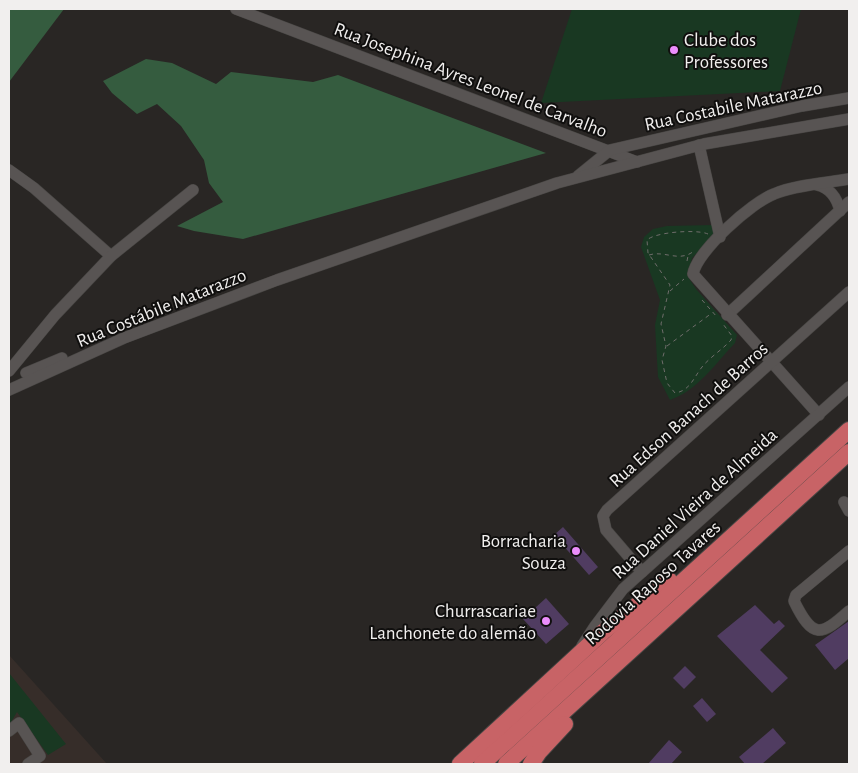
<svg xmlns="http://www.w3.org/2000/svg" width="858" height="773" font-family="'Alegreya Sans',sans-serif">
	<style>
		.built { fill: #362d29 }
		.green { fill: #193822 }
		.forest { fill: #355c3f }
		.building { fill: #503c61 }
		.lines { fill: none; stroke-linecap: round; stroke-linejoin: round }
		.minor-casing { stroke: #474543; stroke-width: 12 }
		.highway-casing { stroke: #474543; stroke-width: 18 }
		.path { stroke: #6f6d6b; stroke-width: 1; stroke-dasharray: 4 4; stroke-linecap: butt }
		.minor { stroke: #585453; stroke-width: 11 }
		.highway { stroke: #c86366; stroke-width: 16 }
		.poi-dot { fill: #eb8dfc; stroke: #100f0e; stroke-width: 2 }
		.labels { text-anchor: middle; stroke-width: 4; stroke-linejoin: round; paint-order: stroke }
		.poi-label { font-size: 19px; fill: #f1efee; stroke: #100f0e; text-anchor: end }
		.street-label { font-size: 19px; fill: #f1efee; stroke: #100f0e }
	</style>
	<rect width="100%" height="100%" fill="#292624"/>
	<polygon class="built" points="9,655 107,764 9,764"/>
	<g class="green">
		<polygon points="572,9 801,9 780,91 541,103"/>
		<path d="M713 225 715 235 692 258 688 277 696 289 737 335 735 343C715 364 697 391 670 400L658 377 655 325 660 300 641 247 644 237 653 229 667 226Z"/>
		<polygon points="9,673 66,744 48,755 17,712 10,724"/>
	</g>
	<g class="forest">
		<polygon points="9,9 64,9 9,82"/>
		<polygon points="146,59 172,63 216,84 231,72 313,82 338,75 546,153 243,239 194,231 177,226 223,202 209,183 204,160 181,126 157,104 137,114 112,93 103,81"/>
	</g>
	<g class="building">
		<polygon points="563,527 598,567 589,575 554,535"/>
		<polygon points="546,598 569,624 546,644 523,619"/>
		<polygon points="755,605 774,624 779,620 785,626 760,650 788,678 772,693 717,636"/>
		<polygon points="849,621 849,658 835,670 815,645"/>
		<polygon points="685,666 696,677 684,689 673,678"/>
		<polygon points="702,698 716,714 707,722 693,706"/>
		<polygon points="773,728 786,743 762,764 745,764 739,757"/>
		<polygon points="669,740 682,752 671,764 648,764"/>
	</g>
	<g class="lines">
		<g class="minor-casing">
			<g id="minor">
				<polyline points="236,9 637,162"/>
				<polyline points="699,145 720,237"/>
				<polyline points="9,170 34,188 111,256"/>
				<polyline points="578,176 610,150 802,106 849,98"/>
				<path d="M817 185C830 188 837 198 840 211"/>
				<polyline points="727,315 849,202"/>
				<polyline points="9,371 55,315 111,256 193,190"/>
				<polyline points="26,373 62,358"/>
				<polyline points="9,390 124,338 277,280 557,183 704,144 849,119"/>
				<path d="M819 415 693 274C697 251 752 202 774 194 795 185 826 183 849 179"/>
				<polyline points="844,502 849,511"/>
				<path d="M849 551 796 595 794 601C813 640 821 636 849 611"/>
				<polyline points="642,572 606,530 603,516 607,510 849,292"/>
				<polyline points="582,646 595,626 623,589 849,387"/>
				<polyline points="9,731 19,723 40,756 28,764"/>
			</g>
		</g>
		<g class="highway-casing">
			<g id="highway">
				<polyline points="460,764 603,632 669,580"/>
				<polyline points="482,764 849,430"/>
				<polyline points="506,764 849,452"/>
				<polyline points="531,764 539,752 565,724"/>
			</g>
		</g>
		<g class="path">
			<path d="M708 234C697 229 655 232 647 240L648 253 670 285 661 324 666 346 662 360 667 383 675 393C690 391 694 377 702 367 710 357 722 350 731 340L732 336 723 324"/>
			<path d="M649 255C665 250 679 263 694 251"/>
			<polyline points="687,261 688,256"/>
			<polyline points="670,291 684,279"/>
			<polyline points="702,300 717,317"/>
			<polyline points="667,346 712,313"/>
		</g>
		<use href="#minor" class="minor"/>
		<use href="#highway" class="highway"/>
	</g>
	<g class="poi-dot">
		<circle cx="674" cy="50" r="5"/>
		<circle cx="576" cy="551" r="5"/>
		<circle cx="546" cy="621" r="5"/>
	</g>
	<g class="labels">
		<g class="poi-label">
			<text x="684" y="46" text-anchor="start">Clube dos<tspan x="684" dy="22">Professores</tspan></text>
			<text x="566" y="547">Borracharia<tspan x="566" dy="22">Souza</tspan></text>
			<text x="536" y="617">Churrascariae<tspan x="536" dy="22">Lanchonete do alemão</tspan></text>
		</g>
		<g class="street-label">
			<text transform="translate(471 79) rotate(21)" y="7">Rua Josephina Ayres Leonel de Carvalho</text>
			<text transform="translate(733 105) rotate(-12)" y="7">Rua Costabile Matarazzo</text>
			<text transform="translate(161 307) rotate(-22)" y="7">Rua Costábile Matarazzo</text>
			<text transform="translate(688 414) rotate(-42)" y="7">Rua Edson Banach de Barros</text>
			<text transform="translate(694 503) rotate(-42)" y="7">Rua Daniel Vieira de Almeida</text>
			<text transform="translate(652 582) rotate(-42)" y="7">Rodovia Raposo Tavares</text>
		</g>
	</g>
	<rect width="858" height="773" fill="none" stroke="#f1efee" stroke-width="20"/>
</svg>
